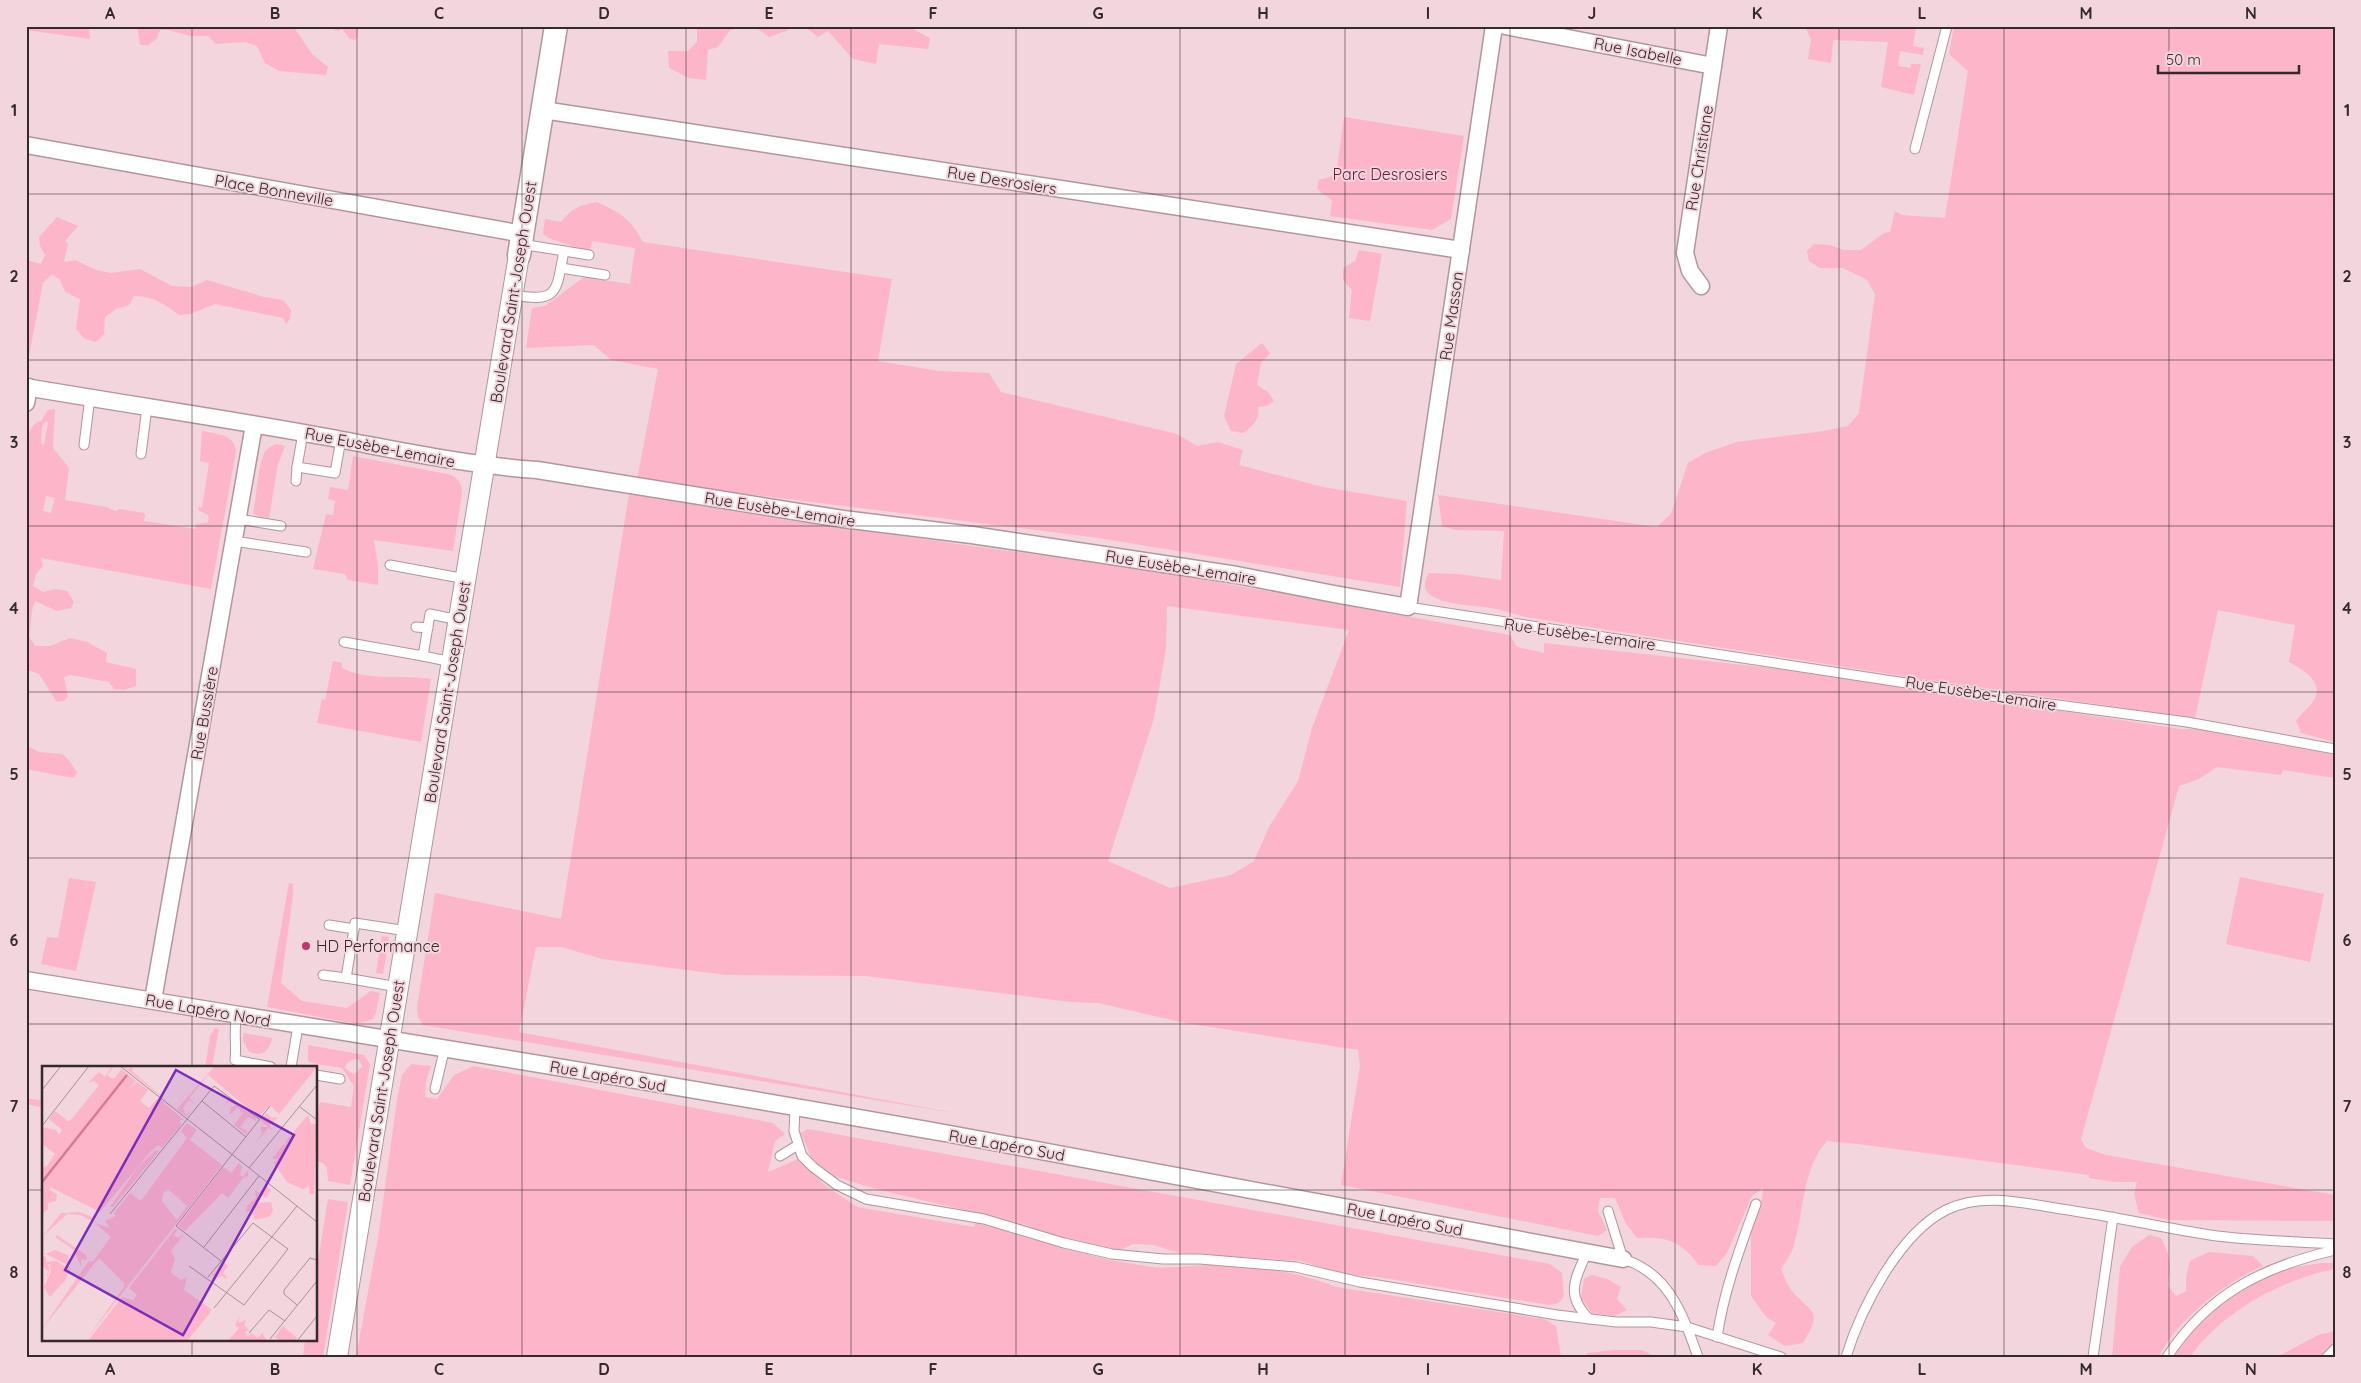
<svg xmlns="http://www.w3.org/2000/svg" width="2361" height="1383" font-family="Quicksand,sans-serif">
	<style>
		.green { fill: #fdb5c9; fill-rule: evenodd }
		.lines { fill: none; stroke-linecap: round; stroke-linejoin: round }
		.service-casing { stroke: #b2969d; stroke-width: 11 }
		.minor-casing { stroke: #b2969d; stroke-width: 19 }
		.tertiary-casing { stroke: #b2969d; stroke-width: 22 }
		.secondary-casing { stroke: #b2969d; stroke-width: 25 }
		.service { stroke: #fff; stroke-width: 9 }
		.minor { stroke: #fff; stroke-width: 16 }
		.tertiary { stroke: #fff; stroke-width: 20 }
		.secondary { stroke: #fff; stroke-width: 22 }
		.grid { fill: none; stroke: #34292c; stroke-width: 1; stroke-opacity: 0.55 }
		.poi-dot { fill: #c1366c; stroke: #f3d5dd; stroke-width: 2 }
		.labels { text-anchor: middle; stroke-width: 4; stroke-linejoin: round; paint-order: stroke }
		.street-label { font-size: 16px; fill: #34292c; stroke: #f3d5dd }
		.park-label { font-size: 16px; fill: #6e173a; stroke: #f3d5dd }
		.poi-label { font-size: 16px; fill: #34292c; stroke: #f3d5dd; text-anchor: start }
		.inset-river { fill: none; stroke: #d97996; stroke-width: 2.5 }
		.inset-road { fill: none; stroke: #a79096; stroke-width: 1 }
		.view { fill: #7b2cbf; fill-opacity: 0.15; stroke: #7b2cbf; stroke-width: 2.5 }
		.inset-edge { fill: none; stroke: #34292c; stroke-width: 2.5 }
		.neatline { fill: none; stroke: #34292c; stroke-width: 2 }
		.grid-label { font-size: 16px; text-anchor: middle; font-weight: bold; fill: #34292c }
	</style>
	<rect width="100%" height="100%" fill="#f3d5dd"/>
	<g class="green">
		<polygon points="26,26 89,26 90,39 26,30"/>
		<polygon points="137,26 293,26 312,54 328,67 326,75 279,71 265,63 257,46 245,42 216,44 208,36 190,36 168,30 160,30 157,38 149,45 140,45"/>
		<polygon points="327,26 359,26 356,40 350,39 342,29 337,31"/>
		<polygon points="697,26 749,26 730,30 718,47 708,50 706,80 689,78 669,68 668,51 688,51 697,42"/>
		<polygon points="754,26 793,26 786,31 769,37"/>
		<polygon points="804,26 907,26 930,38 928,49 879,44 876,64 853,59 828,31 818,37"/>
		<polygon points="1805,26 1916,26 1913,46 1924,48 1923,55 1900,51 1898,66 1910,68 1911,64 1921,64 1914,95 1881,87 1888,42 1833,40 1831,63 1808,59 1811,40"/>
		<path d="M1954 26H2335V742L2301 733 2296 721C2301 713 2309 708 2314 700 2325 682 2302 669 2289 662L2295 625 2218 610 2195 718 1928 680 1525 617C1514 614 1502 610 1491 608 1476 605 1423 605 1425 584 1426 579 1426 577 1429 573L1458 574 1501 580 1504 531 1456 530 1442 526 1438 495 1657 527 1671 514 1688 463 1705 453 1737 442 1824 431 1848 426 1859 413 1875 294 1867 280 1843 268H1820L1809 261 1807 251 1814 244 1830 245 1844 250H1861L1884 233 1890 232 1895 211 1902 215 1945 218 1968 71 1949 54Z"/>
		<path d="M1344 117 1464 136 1451 219 1432 230 1330 216 1332 201C1328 195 1321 195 1317 188L1319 180 1336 175Z"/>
		<path d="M597 202C622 214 630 218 643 242L892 279 878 361 939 371 989 373 1001 392 1177 434 1197 446 1218 442 1243 450 1239 465 1323 487 1407 501 1400 587 1092 537 637 480 658 369 611 360 594 345 526 348 532 308 545 306 584 277 630 284 635 248 592 241 590 252 548 238 543 234 545 219 561 222C572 208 580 205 597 202Z"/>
		<path d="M57 217 78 226 65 241 68 244 64 262 75 260 96 270 111 273 140 269 172 286 191 287 207 280 264 297 283 300 291 310 290 319 286 324 283 318 215 304 190 314 179 315C165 304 153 296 134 296L129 305 116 309 105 317 104 334 96 342 85 339 76 329 80 299 65 292 60 280 52 274 43 283 26 371V260L41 264 45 255 40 246 39 237Z"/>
		<polygon points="1359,250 1382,254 1370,321 1349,318 1352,290 1343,280 1343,268 1355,261"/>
		<path d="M1262 343 1270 353 1261 363 1257 385 1268 392 1274 401 1267 406 1258 407C1260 420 1253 426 1243 433L1231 431 1224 416 1236 364Z"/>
		<path d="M55 409 53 448 69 468 65 500 107 507 115 511 119 509 145 513 144 521 195 529 196 524 207 523 209 520 208 515 198 510 199 507 202 508 209 463 200 461 202 431C217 434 234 434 236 451L211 589 41 558 43 566 36 574 33 586 43 592 55 589 67 591 74 602 71 608 57 611 35 601C30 612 32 624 29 636L35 646H50L70 638 87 642 107 653 106 662 136 669V686L124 690 114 689 109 682 71 675 64 677 68 696 64 701 57 702 39 674 26 669V454C28 442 27 424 41 421L48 410ZM46 421 48 423 44 445 41 444 42 426ZM46 496 55 498 51 513 43 511Z"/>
		<path d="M277 444 285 446 278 464 269 518 260 517 253 513C257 495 257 471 264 453 267 448 271 446 277 444Z"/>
		<path d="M353 456 452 475C459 480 462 484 462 493L453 551 374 540 378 566V585L348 580 345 574 313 569 326 514 333 515 335 501 328 499 330 487 348 490Z"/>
		<path d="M629 494 799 522 1155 571 1510 635 1517 647 1544 653V643L1788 670 2181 729H2196L2335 755V778L2283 770 2281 775 2217 767 2199 779 2179 786 2081 1139 2086 1148 2106 1155 2335 1195V1221L2169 1220 2139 1213 2134 1194 2137 1182H2115L2089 1178V1175L1858 1144 1827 1141C1802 1168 1804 1211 1794 1245 1792 1253 1786 1261 1781 1269 1784 1276 1787 1285 1792 1291 1813 1315 1823 1309 1803 1343L1785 1346 1768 1335 1776 1323 1767 1318 1751 1296V1230L1762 1198 1763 1188 1752 1196 1727 1253 1716 1266 1699 1265C1679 1240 1668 1237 1637 1238L1626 1224 1615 1198H1600L1598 1211 1607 1230 1598 1236 1341 1185 1360 1065 1358 1050 1185 1023 1098 1003 1070 1002 866 976 726 975 602 959 562 947H536L519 1032 960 1114 423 1025 418 1017 417 1007 435 893 561 919ZM1167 606 1349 630 1312 728 1298 781 1269 827 1254 861 1231 875 1170 888 1108 861 1154 718 1166 649Z"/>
		<path d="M333 661 342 663V668C370 682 401 674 431 679L421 742 317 723 322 699 325 700Z"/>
		<polygon points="26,745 39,752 62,754 69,760 77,773 73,778 26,769"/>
		<polygon points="2240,877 2324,894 2310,962 2226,944"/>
		<polygon points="69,878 96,882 76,971 41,964 47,937 58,938"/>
		<polygon points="289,883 293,884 293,895 281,983 302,1001 347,1008 371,991 380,993 376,1013 373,1019 357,1024 267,1007"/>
		<polygon points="382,936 389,937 383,974 376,973"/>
		<polygon points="215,1028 219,1029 212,1067 205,1067 210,1036"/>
		<path d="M244 1033 272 1038C269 1053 262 1056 249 1052L243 1040Z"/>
		<path d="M308 1045 364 1055 370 1064 350 1185 328 1181 327 1168 323 1163 316 1161V1121L320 1102 351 1107 354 1086 342 1068 312 1063 308 1061ZM354 1059 359 1060 362 1066 356 1073 353 1074 345 1068 347 1063Z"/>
		<path d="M411 1064 431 1066 426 1082 425 1097 437 1099 454 1075 474 1066 773 1123 785 1134 775 1141 768 1172 798 1159 826 1186 857 1207 974 1227 975 1222C1033 1239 1092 1259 1152 1267 1171 1269 1191 1265 1209 1265 1252 1265 1296 1271 1336 1287L1544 1319 1556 1326 1561 1357H356L378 1238 397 1100 402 1075Z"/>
		<polygon points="26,1098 44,1101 44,1108 26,1104"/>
		<polygon points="808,1129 1550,1264 1562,1273 1564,1296 1559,1303 1549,1305 1378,1277 1345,1275 1301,1261 1180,1253 1153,1245 1133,1244 1119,1251 1063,1239 1026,1225 876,1189 833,1176 812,1159 801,1133"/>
		<polygon points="328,1199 348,1202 323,1357 303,1357 305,1339 316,1339 316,1273"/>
		<path d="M2149 1235 2161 1238C2171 1257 2171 1265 2168 1286L2176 1296 2186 1291V1277L2190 1261 2209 1252 2253 1256 2263 1266C2227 1281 2175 1321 2159 1357H2112L2120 1267 2132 1247Z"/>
		<path d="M2322 1263H2335V1269C2282 1279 2221 1312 2190 1357H2174C2199 1319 2242 1281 2287 1269 2299 1266 2310 1265 2322 1263Z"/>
		<polygon points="1592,1275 1607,1279 1621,1287 1617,1299 1627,1310 1615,1316 1592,1313 1581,1298 1584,1279"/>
		<polygon points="2335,1331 2335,1342 2320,1357 2277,1357 2318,1335"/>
		<polygon points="1614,1350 1642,1350 1656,1357 1583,1357 1588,1353"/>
	</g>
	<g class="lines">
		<g class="service-casing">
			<g id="service">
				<polyline points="1915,149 1947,26"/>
				<polyline points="521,244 589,255"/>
				<polyline points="561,268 605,275"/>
				<path d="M513 295C559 303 556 292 564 251"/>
				<polyline points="303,433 297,467 335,473 341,439"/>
				<polyline points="84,445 90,397"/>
				<polyline points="141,454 147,407"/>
				<polyline points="296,481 297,467"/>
				<polyline points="238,519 281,526"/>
				<polyline points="234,541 306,552"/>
				<polyline points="390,565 466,579"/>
				<polyline points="1408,607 1998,697 2187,722 2335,749"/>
				<polyline points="416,627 428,628"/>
				<polyline points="344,642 423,656"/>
				<polyline points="452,662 423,656 430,614 459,620"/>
				<polyline points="329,925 354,929"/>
				<polyline points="323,975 346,978"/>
				<polyline points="398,987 346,978 355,923 407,931"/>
				<path d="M237 1016C233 1031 237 1044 235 1060L271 1067"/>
				<polyline points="291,1067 298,1026"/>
				<polyline points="316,1075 340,1079"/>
				<polyline points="435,1089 445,1047"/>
				<polyline points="795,1108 794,1131 802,1156 813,1167 837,1185 866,1199 984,1219 1064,1243 1112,1254 1163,1259 1200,1259 1296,1267 1360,1282 1557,1315 1616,1322 1651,1322 1687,1327 1781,1357"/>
				<polyline points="780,1156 798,1145"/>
				<path d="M1608 1211 1623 1259C1669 1273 1683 1315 1698 1357"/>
				<path d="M1587 1252C1575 1279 1565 1295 1589 1319"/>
				<path d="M1717 1337C1724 1290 1740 1248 1756 1204"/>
				<path d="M1846 1357C1861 1308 1899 1234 1946 1210 1982 1192 2024 1203 2061 1209 2111 1216 2160 1227 2210 1235 2251 1241 2294 1241 2335 1244"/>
				<polyline points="2093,1357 2113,1217"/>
				<path d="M2167 1357C2209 1293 2263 1267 2335 1250"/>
				<polyline points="2327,1357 2335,1349"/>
			</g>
		</g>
		<g class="minor-casing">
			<g id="minor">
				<polyline points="1505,26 1713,66"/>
				<polyline points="543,110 1461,250"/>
				<polyline points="26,145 523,234"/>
				<polyline points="1701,286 1690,271 1685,253 1719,26"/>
				<path d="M26 387C124 404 223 418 321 436 393 449 464 465 537 470L843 519 972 535 1237 575 1334 594 1408 607 1494 26"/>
				<polyline points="26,403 29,387"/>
				<path d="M26 980C334 1031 643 1079 950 1134 1174 1174 1398 1218 1623 1259"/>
				<polyline points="153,1000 254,425"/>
			</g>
		</g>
		<g class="tertiary-casing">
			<polyline id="tertiary" points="337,1357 519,255"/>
		</g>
		<g class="secondary-casing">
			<polyline id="secondary" points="519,255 556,26"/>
		</g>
		<use href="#service" class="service"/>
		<use href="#minor" class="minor"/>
		<use href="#tertiary" class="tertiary"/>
		<use href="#secondary" class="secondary"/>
	</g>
	<path class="grid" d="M192 26V1067M357 26V1357M522 26V1357M686 26V1357M851 26V1357M1016 26V1357M1180 26V1357M1345 26V1357M1510 26V1357M1675 26V1357M1839 26V1357M2004 26V1357M2169 26V1357M26 194H2335M26 360H2335M26 526H2335M26 692H2335M26 858H2335M26 1024H2335M26 1190H44M316 1190H2335M192 1339V1357"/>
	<circle class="poi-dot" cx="306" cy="946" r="5"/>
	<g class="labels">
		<g class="street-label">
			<text transform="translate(1638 51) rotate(11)" y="6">Rue Isabelle</text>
			<text transform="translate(1699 158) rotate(-81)" y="6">Rue Christiane</text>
			<text transform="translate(1002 180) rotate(9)" y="6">Rue Desrosiers</text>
			<text transform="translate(274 190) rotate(10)" y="6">Place Bonneville</text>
			<text transform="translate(513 292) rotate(-81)" y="6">Boulevard Saint-Joseph Ouest</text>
			<text transform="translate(1451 316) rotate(-82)" y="6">Rue Masson</text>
			<text transform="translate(380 447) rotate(11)" y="6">Rue Eusèbe-Lemaire</text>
			<text transform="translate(780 509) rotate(9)" y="6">Rue Eusèbe-Lemaire</text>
			<text transform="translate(1181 567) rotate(9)" y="6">Rue Eusèbe-Lemaire</text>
			<text transform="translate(1580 634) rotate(8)" y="6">Rue Eusèbe-Lemaire</text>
			<text transform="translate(447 692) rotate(-81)" y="6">Boulevard Saint-Joseph Ouest</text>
			<text transform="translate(1981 693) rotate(9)" y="6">Rue Eusèbe-Lemaire</text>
			<text transform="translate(204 713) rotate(-80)" y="6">Rue Bussière</text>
			<text transform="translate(208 1010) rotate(10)" y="6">Rue Lapéro Nord</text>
			<text transform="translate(608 1076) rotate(10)" y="6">Rue Lapéro Sud</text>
			<text transform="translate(381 1091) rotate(-81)" y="6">Boulevard Saint-Joseph Ouest</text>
			<text transform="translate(1007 1145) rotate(10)" y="6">Rue Lapéro Sud</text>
			<text transform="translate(1405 1219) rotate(11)" y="6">Rue Lapéro Sud</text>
		</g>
		<g class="park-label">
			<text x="1390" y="180">Parc Desrosiers</text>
		</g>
		<g class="poi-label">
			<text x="316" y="952">HD Performance</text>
		</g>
	</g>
	<g transform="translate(42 1066)">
		<rect width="275" height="275" fill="#f3d5dd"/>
		<path d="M70 0H72L65 9 69 12H73L79 3 94 15 87 23 95 16 106 24 98 35 107 42 116 32 142 54H138L139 59 120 82 116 79 109 85 58 146 8 121V124L15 128 14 135 6 137V143L0 149V101L5 100 13 88 0 78V61L14 64 17 69 20 64 7 53 13 45 26 55 29 54 57 19 52 15 46 17 57 6 63 11ZM81 0 87 3 91 0 90 5 133 42ZM173 0H275V1L237 48 228 39 216 51 166 9 147 32 154 39 147 34 141 42 143 48 149 46 144 50 135 43ZM188 33 214 52V55L206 51 198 61 206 66 204 68 192 59 202 46 197 47 199 44 195 42 188 49 189 41 194 39 187 36 182 39ZM225 47 230 52 236 51 227 60 231 64 226 62 212 79 220 67 218 61H226L219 54ZM266 49 269 58H275L272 128H268L267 120 261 123 245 116 232 97 236 93H230L241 79H245L244 75ZM145 57 155 64 148 74 180 99 43 275 82 221V217L57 192 0 263 46 196 51 195 69 171 53 157 68 162 63 155 74 150 72 147 88 127 99 135 145 72 139 65 112 98ZM126 123 145 140 135 154 120 135 121 127ZM118 84 71 141H68L96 101 113 85ZM197 97 200 100 198 109 201 111 206 104V110L201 112 186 132 180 127 143 165 136 160 181 101 189 107ZM224 120 229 124 224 132 219 129 215 137 229 136 231 144 228 150 213 154 209 145 204 146 205 140 214 132 213 124 217 127ZM38 146 50 151 52 156 38 149 25 148 0 171 19 147ZM133 163H136L132 169 136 172 142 168 129 185 133 192 129 207 139 214 145 211 142 224 169 243 168 247 145 275H46L80 231 91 234 95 229 87 222ZM15 169 44 189 45 194 39 193V201L32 184 13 171ZM13 184 26 189 28 206 24 198 4 188ZM3 190 5 196 14 195 27 203 24 213 8 231 2 221 9 205 8 198H5L8 202 6 208V210L5 211 6 205 0 200V191ZM181 196 186 200 181 207 186 213 179 210 173 213 171 209ZM198 249 196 257 204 254 202 259 207 264 203 266 206 271 209 267 216 272 220 267 225 275H186L197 262 193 259ZM241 260 255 272 253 275H238L233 271Z" fill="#fdb5c9" fill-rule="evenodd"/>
		<path class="inset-river" d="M0 116 85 9"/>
		<path class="inset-road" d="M78 0 206 101M0 24 19 0M160 35 204 71M258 41 275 54M0 60 47 0M206 101 275 156M207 102 275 19M68 148 172 20 217 53M162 181 217 110M179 195 134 160 228 40M147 200 202 239 246 183 211 157 166 211M255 239 242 228V224L268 192 275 194M172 242 255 140M207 267 227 244 243 255M228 273 275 215M255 275 275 250"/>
		<path class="view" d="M134 4 252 69 141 269 23 204Z"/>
		<rect width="275" height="275" class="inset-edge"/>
	</g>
	<rect width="2361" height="1383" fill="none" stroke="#f3d5dd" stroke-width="55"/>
	<path d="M2158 65v8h141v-8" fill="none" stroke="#34292c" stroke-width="2.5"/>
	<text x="2166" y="65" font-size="15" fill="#34292c" stroke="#f3d5dd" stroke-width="4" paint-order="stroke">50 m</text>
	<rect x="28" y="28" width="2306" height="1328" class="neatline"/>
	<g class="grid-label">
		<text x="110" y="19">A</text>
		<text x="275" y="19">B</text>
		<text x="439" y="19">C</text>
		<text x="604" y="19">D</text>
		<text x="769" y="19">E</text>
		<text x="933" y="19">F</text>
		<text x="1098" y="19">G</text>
		<text x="1263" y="19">H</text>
		<text x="1428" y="19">I</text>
		<text x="1592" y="19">J</text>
		<text x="1757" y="19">K</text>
		<text x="1922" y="19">L</text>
		<text x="2086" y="19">M</text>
		<text x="2251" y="19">N</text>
		<text x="14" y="116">1</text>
		<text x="2347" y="116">1</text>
		<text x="14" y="282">2</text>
		<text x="2347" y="282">2</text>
		<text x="14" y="448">3</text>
		<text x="2347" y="448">3</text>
		<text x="14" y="614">4</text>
		<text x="2347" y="614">4</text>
		<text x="14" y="780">5</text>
		<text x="2347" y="780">5</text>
		<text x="14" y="946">6</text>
		<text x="2347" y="946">6</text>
		<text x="14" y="1112">7</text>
		<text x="2347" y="1112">7</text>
		<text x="14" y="1278">8</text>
		<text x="2347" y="1278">8</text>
		<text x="110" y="1375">A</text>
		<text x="275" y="1375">B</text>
		<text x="439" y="1375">C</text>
		<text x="604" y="1375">D</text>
		<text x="769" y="1375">E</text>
		<text x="933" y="1375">F</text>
		<text x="1098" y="1375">G</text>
		<text x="1263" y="1375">H</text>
		<text x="1428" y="1375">I</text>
		<text x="1592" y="1375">J</text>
		<text x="1757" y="1375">K</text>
		<text x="1922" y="1375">L</text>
		<text x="2086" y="1375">M</text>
		<text x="2251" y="1375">N</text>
	</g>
</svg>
